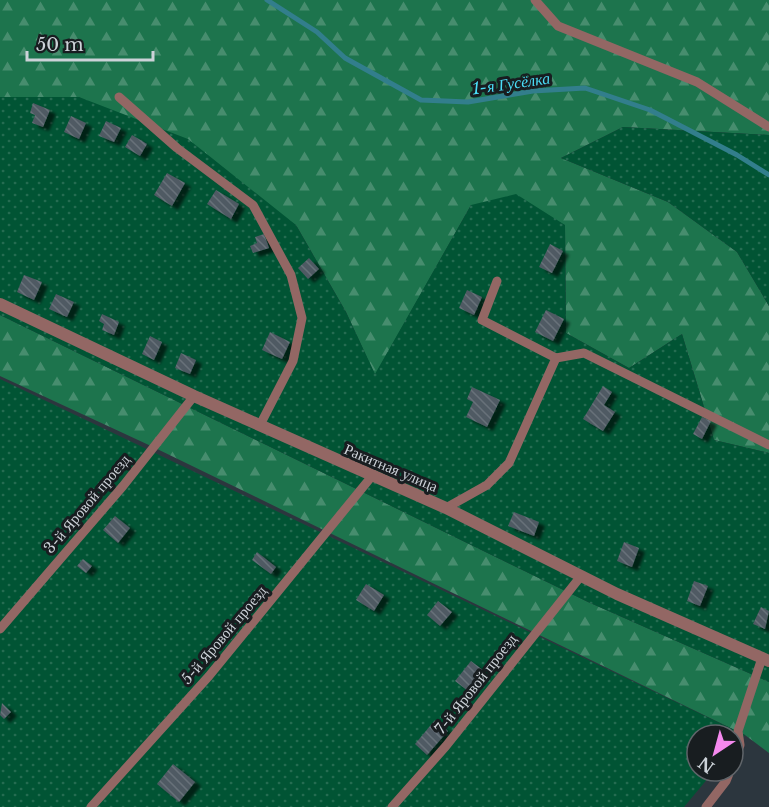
<svg xmlns="http://www.w3.org/2000/svg" width="769" height="807" font-family="'Libre Baskerville',serif">
	<style>
		.forest { fill: url(#forest-firs) }
		.garden { fill: url(#garden-dots) }
		.lines { fill: none; stroke-linecap: round; stroke-linejoin: round }
		.stream { stroke: #327e8c; stroke-width: 5 }
		.building { fill: url(#building-back-hatch); filter: url(#shadow) }
		.lane { stroke: #936764; stroke-width: 9 }
		.street { stroke: #936764; stroke-width: 12 }
		.labels { text-anchor: middle; stroke-width: 6; stroke-linejoin: round; paint-order: stroke }
		.street-label { font-size: 15px; fill: #ccd2d8; stroke: #181d20 }
		.water-label { font-size: 16px; font-style: italic; fill: #4bdef8; stroke: #181d20 }
	</style>
	<defs>
		<pattern id="forest-firs" width="22" height="20" patternUnits="userSpaceOnUse" patternTransform="scale(1.5)"><rect width="22" height="20" fill="#1d744d"/><path d="M5 1l3.5 6h-7zM16 11l3.5 6h-7z" fill="#478d6e"/></pattern>
		<pattern id="garden-dots" width="8" height="8" patternUnits="userSpaceOnUse" patternTransform="scale(1.5)"><rect width="8" height="8" fill="#015434"/><path d="M2 2h.1M6 6h.1" fill="none" stroke="#256c51" stroke-width="1.8" stroke-linecap="round"/></pattern>
		<pattern id="building-back-hatch" width="6" height="6" patternUnits="userSpaceOnUse" patternTransform="scale(1.5)"><rect width="6" height="6" fill="#4f5a63"/><path d="M-1 5l2 2M0 0l6 6M5-1l2 2" fill="none" stroke="#677179"/></pattern>
		<filter id="shadow"><feDropShadow dx="6" dy="4" stdDeviation="1.5" flood-color="#0009"/></filter>
	</defs>
	<rect width="100%" height="100%" fill="#2c363e"/>
	<g class="forest">
		<polygon points="0,0 769,0 769,135 623,127 561,158 668,202 737,252 769,306 769,453 714,440 682,334 629,368 566,333 565,225 471,205 375,375 346,312 296,225 79,97 0,97"/>
		<polygon points="0,315 588,602 769,682 769,753 745,735 151,446 0,376"/>
	</g>
	<g class="garden">
		<polygon points="0,97 79,97 188,139 296,225 346,312 375,374 471,205 516,194 565,225 566,333 629,368 682,334 714,440 769,453 769,682 588,602 0,315"/>
		<polygon points="623,127 769,135 769,306 737,252 668,202 561,158"/>
		<polygon points="0,379 745,735 733,749 733,735 697,735 697,771 714,771 684,807 0,807"/>
	</g>
	<g class="lines">
		<polyline class="stream" points="267,0 317,32 345,58 421,100 468,102 533,91 585,88 650,110 737,155 769,175"/>
	</g>
	<g class="building">
		<polygon points="33,103 50,110 43,127 32,123 35,115 30,113"/>
		<polygon points="71,116 86,123 79,139 64,132"/>
		<polygon points="106,121 121,128 114,142 99,136"/>
		<polygon points="132,135 147,144 140,156 125,147"/>
		<polygon points="167,173 185,183 172,206 154,195"/>
		<polygon points="216,190 239,204 231,219 207,204"/>
		<polygon points="264,234 269,248 253,253 250,246 257,243 255,237"/>
		<polygon points="550,244 563,251 552,273 539,267"/>
		<polygon points="309,258 319,269 308,279 298,268"/>
		<polygon points="24,275 42,282 34,300 17,292"/>
		<polygon points="467,290 482,297 474,315 459,308"/>
		<polygon points="56,294 74,302 67,317 49,309"/>
		<polygon points="546,310 564,319 553,341 535,332"/>
		<polygon points="102,314 119,322 114,335 102,330 104,324 99,321"/>
		<polygon points="270,332 290,342 282,359 262,350"/>
		<polygon points="150,336 162,342 154,360 142,354"/>
		<polygon points="181,353 196,360 190,374 175,368"/>
		<polygon points="603,386 612,392 604,405 615,412 603,431 583,419"/>
		<polygon points="472,387 500,400 487,427 466,417 473,402 467,399"/>
		<polygon points="702,417 711,421 702,439 693,434"/>
		<polygon points="514,512 539,522 534,536 508,526"/>
		<polygon points="115,516 130,528 118,543 103,530"/>
		<polygon points="624,542 639,548 632,567 617,561"/>
		<polygon points="257,552 276,567 271,574 252,560"/>
		<polygon points="83,559 92,566 86,573 77,566"/>
		<polygon points="694,581 708,586 700,606 687,601"/>
		<polygon points="366,584 384,595 374,611 356,600"/>
		<polygon points="438,601 452,612 440,626 427,615"/>
		<polygon points="761,607 769,611 765,629 753,624"/>
		<polygon points="471,661 484,671 468,691 455,681"/>
		<polygon points="2,703 11,712 4,719 0,715"/>
		<polygon points="435,720 448,731 427,755 415,744"/>
		<polygon points="173,764 195,782 179,802 157,784"/>
	</g>
	<g class="lines">
		<g class="lane">
			<polyline points="535,0 558,26 697,82 769,127"/>
			<polyline points="119,97 177,148 253,205 291,275 302,318 293,361 260,425"/>
			<polyline points="556,358 584,353 769,445"/>
			<polyline points="446,508 487,485 509,463 556,358 482,320 497,281"/>
			<polyline points="0,629 123,486 194,396"/>
			<polyline points="733,763 740,745 738,731 762,658"/>
			<polyline points="91,807 209,676 372,476"/>
			<polyline points="392,807 446,746 581,576"/>
			<polyline points="706,807 726,781 730,771"/>
		</g>
		<polyline class="street" points="0,304 194,396 446,508 617,594 769,661"/>
	</g>
	<g class="labels">
		<g class="street-label">
			<text transform="translate(391 468) rotate(23)" y="5">Ракитная улица</text>
			<text transform="translate(87 504) rotate(-50)" y="5">3-й Яровой проезд</text>
			<text transform="translate(224 635) rotate(-50)" y="5">5-й Яровой проезд</text>
			<text transform="translate(476 684) rotate(-52)" y="5">7-й Яровой проезд</text>
		</g>
		<g class="water-label">
			<text transform="translate(511 83) rotate(-8)" y="6">1-я Гусёлка</text>
		</g>
	</g>
	<g transform="translate(715 753) rotate(216)"><circle r="28" fill="#181d20" stroke="#60656a" stroke-width="1.5"/>
	<path d="M0-4.5L10 22L0 15L-10 22Z" fill="#f589ee"/>
	<text y="-9" font-size="16" font-weight="bold" text-anchor="middle" fill="#ccd2d8">N</text>
	</g>
	<path d="M27 51v9h126v-9" fill="none" stroke="#ccd2d8" stroke-width="3"/>
	<text x="36" y="51" font-size="18" fill="#ccd2d8" stroke="#181d20" stroke-width="4.5" paint-order="stroke">50 m</text>
</svg>
